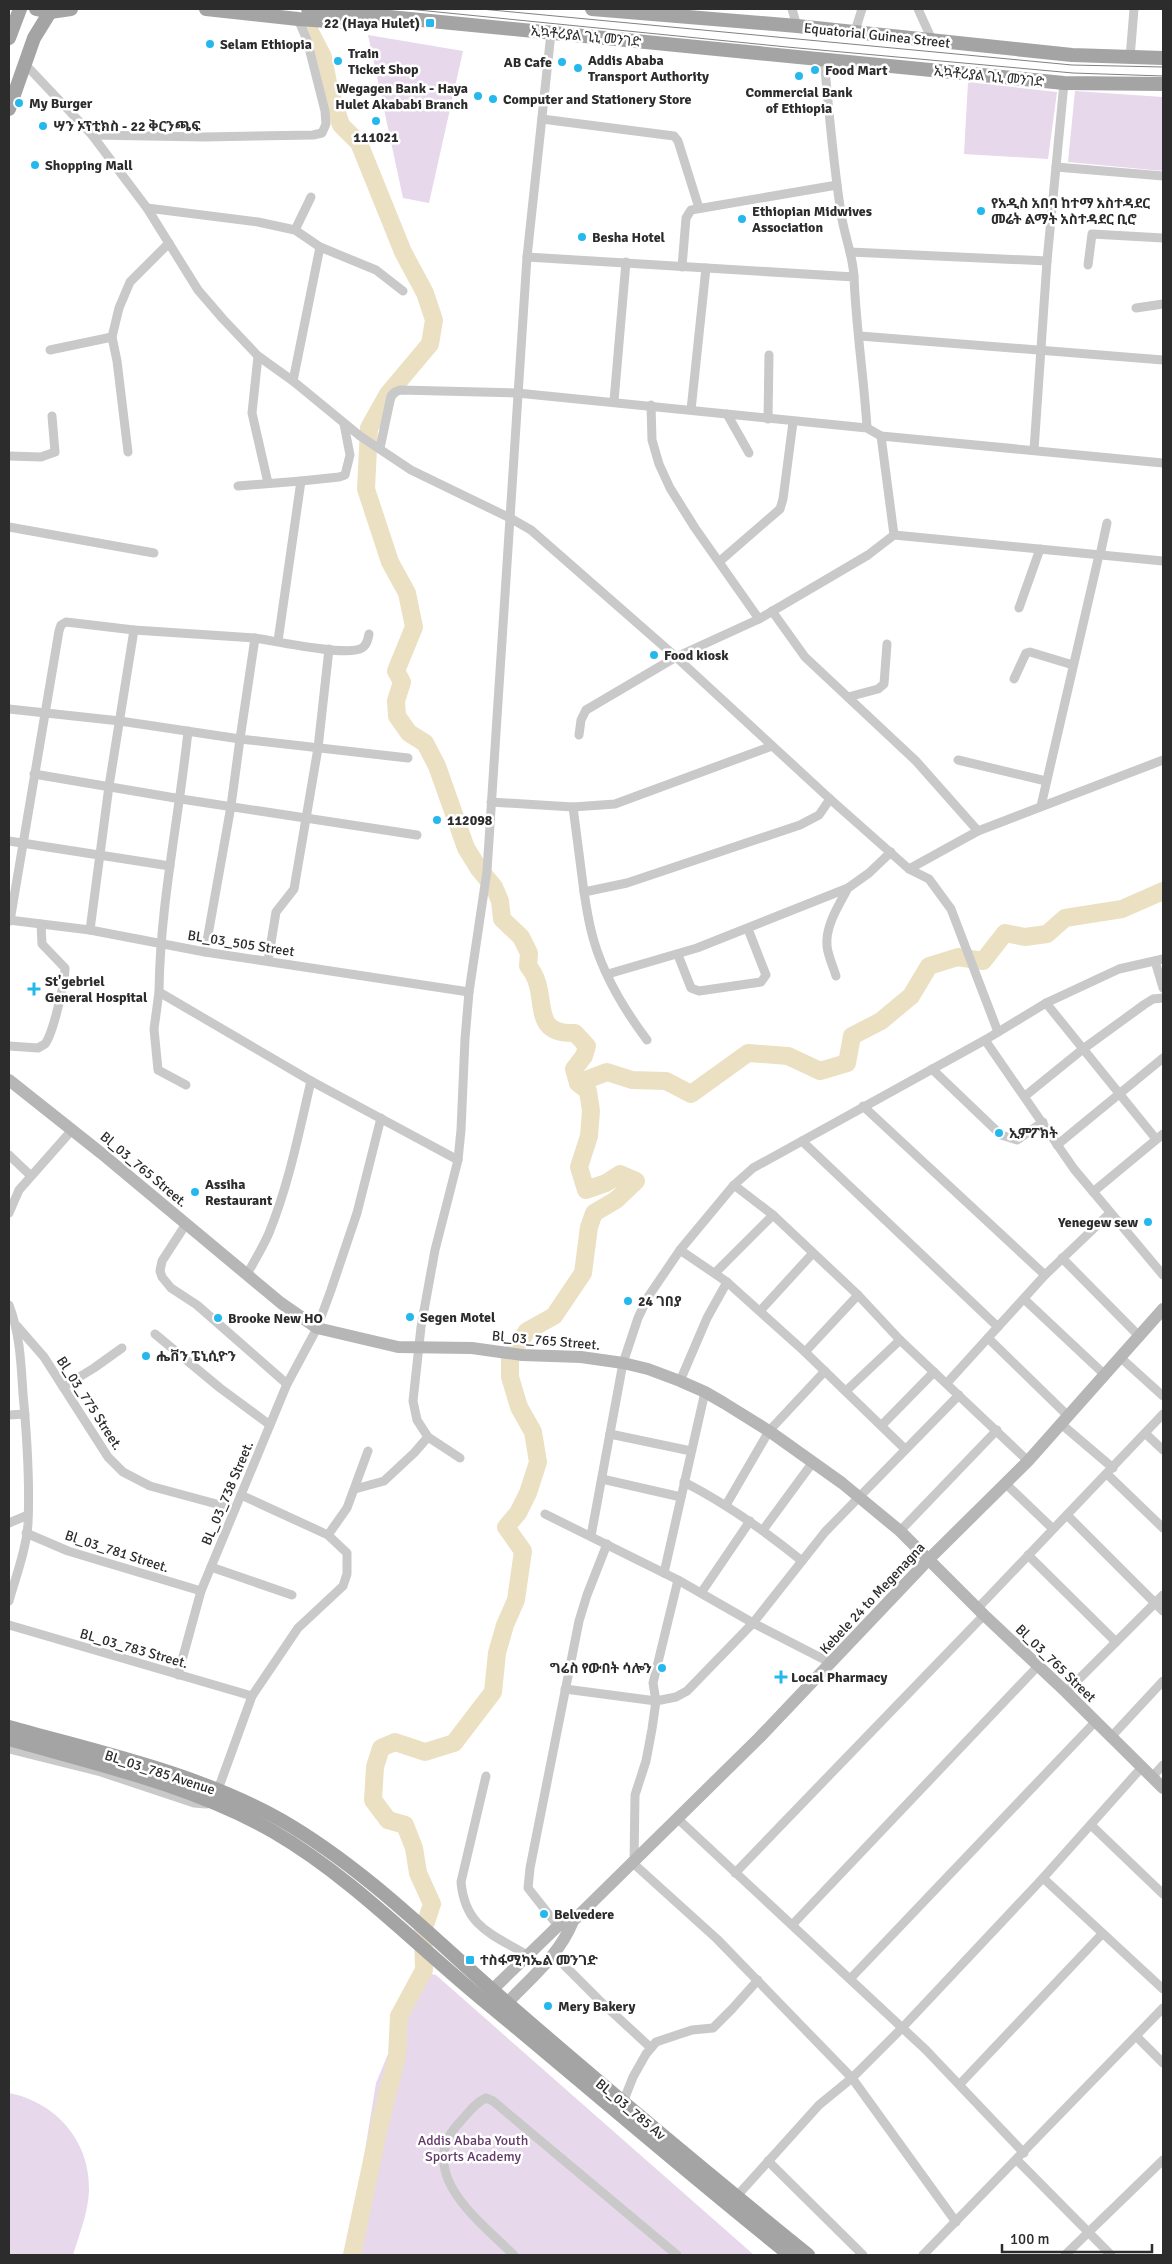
<svg xmlns="http://www.w3.org/2000/svg" width="1172" height="2264" font-family="Signika,'Noto Sans Ethiopic',sans-serif">
	<style>
		.green { fill: #e7d8eb }
		.lines { fill: none; stroke-linecap: round; stroke-linejoin: round }
		.river { stroke: #ece0c3; stroke-width: 18 }
		.street { stroke: #c9c9c9; stroke-width: 9 }
		.secondary { stroke: #b6b6b6; stroke-width: 12 }
		.primary { stroke: #a4a4a4; stroke-width: 14 }
		.tram { stroke: #818181; stroke-width: 1 }
		.poi-dot { fill: #24b8ed; stroke: #fff; stroke-width: 2 }
		.labels { text-anchor: middle; stroke-width: 5; stroke-linejoin: round; paint-order: stroke }
		.poi-label { font-size: 14px; font-weight: bold; fill: #2c2c2c; stroke: #fff; text-anchor: start }
		.street-label { font-size: 14px; fill: #2c2c2c; stroke: #fff }
		.park-label { font-size: 14px; fill: #623869; stroke: #fff }
	</style>
	<rect width="100%" height="100%" fill="#fff"/>
	<g class="green">
		<polygon points="368,35 463,51 429,203 403,198"/>
		<polygon points="968,82 1057,92 1048,159 964,154"/>
		<polygon points="1075,91 1163,97 1163,171 1068,162"/>
		<polygon points="427,1973 436,1975 754,2255 344,2255 359,2187 376,2083 393,2042 400,2011"/>
		<path d="M9 2093C56 2102 91 2142 89 2191 88 2213 79 2235 73 2255H9Z"/>
	</g>
	<g class="lines">
		<g class="river">
			<path d="M318 9 308 19 310 32 323 57 329 88 341 125 359 143 403 252 425 293 434 320 430 344 388 394 369 428 366 489 390 562 407 593 414 627 396 671 402 682 396 701 397 716 409 733 425 743 437 766 466 848 479 869 494 887 500 901 502 919 521 937 529 953 528 966C552 993 526 1035 575 1033L587 1046 584 1056 574 1069 578 1083 588 1091 591 1111 589 1136 579 1167 586 1190 606 1183 620 1174 636 1181 616 1200 594 1213 589 1227 583 1273 554 1316 527 1331 510 1356V1377L519 1407 533 1432 538 1462 528 1493 518 1513 506 1527 523 1551 516 1600 505 1625 497 1653 493 1692 454 1743 425 1752 395 1742 381 1748 375 1767 373 1800 388 1820 405 1825 414 1848 418 1873 432 1904 423 1931 424 1970 399 2016 397 2056 380 2123 352 2255"/>
			<polyline points="578,1083 607,1072 632,1080 666,1081 691,1094 748,1053 788,1056 820,1071 847,1063 852,1036 881,1021 911,996 929,966 958,957 983,961 1005,933 1025,937 1047,934 1065,918 1122,909 1163,891"/>
		</g>
		<g class="street">
			<polyline points="792,9 797,26"/>
			<polyline points="918,9 933,42"/>
			<polyline points="854,34 862,9"/>
			<polyline points="1130,58 1134,9"/>
			<path d="M824 59C829 111 833 162 841 213 844 235 853 255 854 277"/>
			<polyline points="24,63 92,135 147,208 198,290 223,319 258,356 293,381 360,436 411,470 510,518 531,530 676,657 830,799 909,869 929,879 951,909 998,1032"/>
			<polyline points="542,119 674,136 678,141 699,208"/>
			<polyline points="92,135 204,137 313,135 322,133 326,124 325,111 307,40 298,19"/>
			<polyline points="1056,167 1163,176"/>
			<polyline points="147,208 258,222 295,230 320,247 376,270 403,291"/>
			<polyline points="295,230 311,197"/>
			<polyline points="850,252 1047,261"/>
			<path d="M527 257 854 277C856 328 864 378 867 428"/>
			<polyline points="1088,265 1092,234 1163,238"/>
			<polyline points="682,267 686,218 691,210 837,185"/>
			<polyline points="1136,308 1163,304"/>
			<polyline points="860,336 1163,360"/>
			<polyline points="50,350 112,337"/>
			<polyline points="258,356 252,413 268,483"/>
			<polyline points="293,381 320,247"/>
			<polyline points="614,401 626,262"/>
			<polyline points="651,405 652,440 659,464 670,488 695,528 759,619"/>
			<polyline points="691,410 706,268"/>
			<polyline points="727,414 749,453"/>
			<polyline points="768,419 769,355"/>
			<polyline points="881,436 894,535"/>
			<polyline points="380,448 391,396 395,392 400,390 517,393 867,428 881,436 1163,463"/>
			<polyline points="1034,450 1047,261 1064,83"/>
			<polyline points="128,452 117,361 112,337 119,308 130,282 169,243"/>
			<polyline points="9,456 41,457 55,452 52,416"/>
			<polyline points="301,481 339,477 345,475 350,455 344,424"/>
			<polyline points="238,486 301,481 278,641"/>
			<polyline points="9,527 154,553"/>
			<polyline points="1100,555 1107,523"/>
			<polyline points="720,561 780,509 783,499 793,422"/>
			<polyline points="1019,608 1040,549"/>
			<polyline points="772,611 805,657 916,761 978,831"/>
			<path d="M255 638C275 641 348 657 362 648 367 645 368 639 369 634"/>
			<polyline points="1014,679 1026,653 1030,652 1073,665"/>
			<polyline points="848,697 878,689 884,684 887,644"/>
			<polyline points="9,709 120,721 240,739 231,806 205,952"/>
			<path d="M188 731C179 818 160 904 159 992L311 1081 458 1160"/>
			<polyline points="579,735 581,720 586,710 676,657 759,619 868,555 894,535 1163,561"/>
			<polyline points="958,760 1046,781"/>
			<polyline points="34,774 181,799 417,835"/>
			<polyline points="491,802 573,807 615,804 772,746"/>
			<polyline points="1041,806 1099,555"/>
			<polyline points="573,807 584,892"/>
			<polyline points="9,841 170,866"/>
			<polyline points="909,869 978,831 1163,760"/>
			<polyline points="9,920 90,930 205,952 469,992"/>
			<polyline points="10,921 59,631 61,625 66,622 134,630 255,638 240,739 408,758"/>
			<polyline points="90,930 109,786 134,630"/>
			<polyline points="678,955 691,988 699,991 761,982 766,975 748,929"/>
			<polyline points="268,961 276,912 294,889 318,748 329,649"/>
			<polyline points="1155,961 1163,988"/>
			<polyline points="608,974 697,948 848,888 869,873 891,852"/>
			<path d="M836 976C833 966 828 956 827 946 825 926 839 905 848 888"/>
			<polyline points="159,992 154,1029 158,1070 186,1085"/>
			<polyline points="1046,1003 1156,1139"/>
			<path d="M647 1040C623 1008 600 969 591 930 588 918 586 905 584 892L627 883 800 825 819 815 830 799"/>
			<polyline points="985,1040 1074,1169 1163,1275"/>
			<path d="M9 1046 38 1048 45 1044C53 1034 65 982 65 968L42 944 41 924"/>
			<polyline points="932,1069 1001,1135 1017,1140 1043,1122"/>
			<polyline points="1025,1096 1083,1049 1145,1004 1153,999 1163,998"/>
			<polyline points="863,1106 1045,1275"/>
			<polyline points="802,1141 998,1327"/>
			<polyline points="1057,1145 1163,1058"/>
			<polyline points="9,1155 31,1176"/>
			<polyline points="734,1185 773,1215 858,1295 900,1340 1028,1461"/>
			<polyline points="1093,1192 1163,1134"/>
			<polyline points="9,1213 19,1190 72,1130"/>
			<polyline points="186,1224 162,1261 160,1271 162,1277 171,1288 197,1305 287,1384"/>
			<polyline points="680,1250 727,1282 805,1352 858,1295"/>
			<polyline points="1062,1258 1140,1337"/>
			<polyline points="715,1273 773,1215"/>
			<path d="M247 1274C255 1260 263 1247 269 1233 289 1184 299 1132 311 1081"/>
			<polyline points="1024,1299 1105,1375"/>
			<path d="M9 1305C20 1334 21 1363 23 1394 27 1437 30 1481 28 1524 26 1550 16 1576 9 1601"/>
			<polyline points="760,1311 813,1253"/>
			<polyline points="17,1326 44,1357 108,1457 123,1472 150,1486 235,1509"/>
			<polyline points="155,1334 220,1388 270,1425"/>
			<polyline points="988,1338 1067,1415"/>
			<polyline points="805,1352 905,1449"/>
			<polyline points="1121,1358 1163,1396"/>
			<polyline points="680,1381 707,1318 727,1282"/>
			<polyline points="947,1383 1045,1275 1110,1213"/>
			<polyline points="63,1387 94,1368 122,1348"/>
			<polyline points="846,1391 900,1340"/>
			<polyline points="9,1415 25,1414"/>
			<polyline points="1060,1423 1113,1468"/>
			<polyline points="882,1425 934,1372"/>
			<polyline points="610,1434 691,1451"/>
			<polyline points="1146,1434 1163,1450"/>
			<polyline points="460,1458 428,1437 417,1420 413,1401 421,1327 435,1250 458,1160 461,1130 465,1039 469,992 487,871 527,257 551,33"/>
			<polyline points="1107,1474 1163,1528"/>
			<polyline points="602,1479 681,1497"/>
			<path d="M684 1482C727 1504 765 1531 802 1561"/>
			<polyline points="1005,1483 1052,1528"/>
			<polyline points="355,1489 384,1481 414,1453 428,1437"/>
			<polyline points="726,1505 769,1431 825,1371"/>
			<polyline points="545,1514 678,1580 753,1623 831,1663"/>
			<polyline points="1067,1515 1163,1611"/>
			<polyline points="9,1523 28,1515"/>
			<polyline points="763,1530 813,1462"/>
			<polyline points="900,1531 997,1430"/>
			<polyline points="26,1533 68,1551 201,1591"/>
			<polyline points="328,1535 347,1508 368,1451"/>
			<polyline points="591,1536 623,1363 638,1318 648,1297 680,1250 734,1185 753,1168 985,1040 1046,1003 1119,969 1163,959"/>
			<polyline points="1028,1555 1116,1642"/>
			<polyline points="211,1567 292,1595"/>
			<polyline points="664,1573 705,1392"/>
			<polyline points="678,1580 653,1683 656,1701 652,1729 646,1761 635,1795 634,1864 717,1939 852,2078 956,2222"/>
			<polyline points="701,1593 750,1521"/>
			<polyline points="978,1608 1163,1414"/>
			<polyline points="9,1625 252,1696"/>
			<polyline points="178,1675 201,1591 287,1384 317,1328 331,1290 357,1213 381,1118"/>
			<polyline points="565,1689 656,1701 676,1697 687,1691 753,1623 825,1532 959,1395"/>
			<polyline points="1066,1692 1163,1595"/>
			<polyline points="1111,1737 1163,1681"/>
			<polyline points="9,1749 101,1772 194,1803 206,1804"/>
			<path d="M486 1776 461 1882C465 1927 492 1934 527 1955"/>
			<polyline points="1152,1777 1163,1765"/>
			<polyline points="216,1795 252,1696 298,1628 343,1586 347,1574 347,1553 328,1535 241,1495"/>
			<polyline points="678,1819 926,2050 1024,2153"/>
			<polyline points="1091,1825 1163,1894"/>
			<polyline points="735,1873 984,1615"/>
			<polyline points="1043,1878 1163,1989"/>
			<polyline points="793,1924 1038,1666"/>
			<polyline points="558,1926 528,1888 530,1868 579,1621 587,1595 607,1544"/>
			<polyline points="554,1955 599,2000 651,2048"/>
			<polyline points="850,1979 1095,1722"/>
			<polyline points="1137,2037 1163,2063"/>
			<polyline points="960,2084 1102,1934"/>
			<polyline points="622,2105 633,2077 646,2054 656,2042 692,2030 713,2028 732,2009 758,1980"/>
			<polyline points="1017,2160 1111,2255"/>
			<polyline points="768,2161 863,2255"/>
			<polyline points="736,2197 819,2105 852,2078 902,2028 1043,1878 1142,1767"/>
			<path d="M514 2255C481 2223 414 2173 458 2124 467 2115 474 2103 486 2098L493 2101 677 2255"/>
			<polyline points="923,2255 1163,2008"/>
			<polyline points="1065,2255 1163,2160"/>
		</g>
		<g class="secondary">
			<polyline points="9,1080 101,1153 281,1303 317,1328 398,1347 472,1348 522,1355 581,1357 623,1363 648,1369 680,1381 705,1392 724,1403 769,1431 842,1483 900,1531 984,1615 1066,1692 1163,1788"/>
			<polyline points="492,1990 558,1926 573,1921"/>
			<path d="M508 2002C532 1977 560 1954 573 1921L759 1738 929 1559 1028 1461 1163 1309"/>
		</g>
		<g class="primary">
			<polyline points="36,9 50,12 71,9"/>
			<polyline points="206,9 298,19 343,22 357,14"/>
			<polyline points="308,9 1064,83 1163,84"/>
			<polyline points="592,9 797,26 1072,55 1163,58"/>
			<polyline points="9,38 20,9"/>
			<polyline points="9,109 34,38 50,12"/>
			<path d="M9 1727C101 1753 197 1773 281 1820 359 1865 424 1929 490 1988 594 2079 701 2168 808 2255"/>
			<path d="M9 1739C97 1764 194 1786 274 1832 351 1877 413 1942 482 1999 585 2084 686 2172 790 2255"/>
		</g>
		<g class="tram">
			<polyline points="408,9 787,47 1073,73 1163,76"/>
			<polyline points="481,9 1072,65 1163,67"/>
		</g>
	</g>
	<g class="poi-dot">
		<rect x="425" y="18" width="10" height="10" rx="2.5"/>
		<circle cx="210" cy="44" r="5"/>
		<circle cx="338" cy="61" r="5"/>
		<circle cx="562" cy="62" r="5"/>
		<circle cx="578" cy="68" r="5"/>
		<circle cx="815" cy="70" r="5"/>
		<circle cx="799" cy="76" r="5"/>
		<circle cx="478" cy="96" r="5"/>
		<circle cx="493" cy="99" r="5"/>
		<circle cx="19" cy="103" r="5"/>
		<circle cx="376" cy="121" r="5"/>
		<circle cx="43" cy="126" r="5"/>
		<circle cx="35" cy="165" r="5"/>
		<circle cx="981" cy="211" r="5"/>
		<circle cx="742" cy="219" r="5"/>
		<circle cx="582" cy="237" r="5"/>
		<circle cx="654" cy="655" r="5"/>
		<circle cx="437" cy="820" r="5"/>
		<path d="M31.5 981.5h5v5h5v5h-5v5h-5v-5h-5v-5h5z"/>
		<circle cx="999" cy="1133" r="5"/>
		<circle cx="195" cy="1192" r="5"/>
		<circle cx="1148" cy="1222" r="5"/>
		<circle cx="628" cy="1301" r="5"/>
		<circle cx="410" cy="1317" r="5"/>
		<circle cx="218" cy="1318" r="5"/>
		<circle cx="146" cy="1356" r="5"/>
		<circle cx="662" cy="1668" r="5"/>
		<path d="M778.5 1669.5h5v5h5v5h-5v5h-5v-5h-5v-5h5z"/>
		<circle cx="544" cy="1914" r="5"/>
		<rect x="465" y="1955" width="10" height="10" rx="2.5"/>
		<circle cx="548" cy="2006" r="5"/>
	</g>
	<g class="labels">
		<g class="poi-label">
			<text x="420" y="28" text-anchor="end">22 (Haya Hulet)</text>
			<text x="220" y="49">Selam Ethiopia</text>
			<text x="348" y="58">Train<tspan x="348" dy="16">Ticket Shop</tspan></text>
			<text x="588" y="65">Addis Ababa<tspan x="588" dy="16">Transport Authority</tspan></text>
			<text x="552" y="67" text-anchor="end">AB Cafe</text>
			<text x="825" y="75">Food Mart</text>
			<text x="468" y="93" text-anchor="end">Wegagen Bank - Haya<tspan x="468" dy="16">Hulet Akababi Branch</tspan></text>
			<text x="799" y="97" text-anchor="middle">Commercial Bank<tspan x="799" dy="16">of Ethiopia</tspan></text>
			<text x="503" y="104">Computer and Stationery Store</text>
			<text x="29" y="108">My Burger</text>
			<text x="53" y="131">ሣን ኦፕቲክስ - 22 ቅርንጫፍ</text>
			<text x="376" y="142" text-anchor="middle">111021</text>
			<text x="45" y="170">Shopping Mall</text>
			<text x="991" y="208">የአዲስ አበባ ከተማ አስተዳደር<tspan x="991" dy="16">መሬት ልማት አስተዳደር ቢሮ</tspan></text>
			<text x="752" y="216">Ethiopian Midwives<tspan x="752" dy="16">Association</tspan></text>
			<text x="592" y="242">Besha Hotel</text>
			<text x="664" y="660">Food kiosk</text>
			<text x="447" y="825">112098</text>
			<text x="45" y="986">St'gebriel<tspan x="45" dy="16">General Hospital</tspan></text>
			<text x="1009" y="1138">ኢምፖክት</text>
			<text x="205" y="1189">Assiha<tspan x="205" dy="16">Restaurant</tspan></text>
			<text x="1138" y="1227" text-anchor="end">Yenegew sew</text>
			<text x="638" y="1306">24 ገበያ</text>
			<text x="420" y="1322">Segen Motel</text>
			<text x="228" y="1323">Brooke New HO</text>
			<text x="156" y="1361">ሔቨን ፔኒሲዮን</text>
			<text x="652" y="1673" text-anchor="end">ግሬስ የውበት ሳሎን</text>
			<text x="791" y="1682">Local Pharmacy</text>
			<text x="554" y="1919">Belvedere</text>
			<text x="480" y="1965">ተስፋሚካኤል መንገድ</text>
			<text x="558" y="2011">Mery Bakery</text>
		</g>
		<g class="street-label">
			<text transform="translate(877 35) rotate(6)" y="5">Equatorial Guinea Street</text>
			<text transform="translate(586 36) rotate(6)" y="5">ኢኳቶሪያል ጊኒ መንገድ</text>
			<text transform="translate(989 76) rotate(6)" y="5">ኢኳቶሪያል ጊኒ መንገድ</text>
			<text transform="translate(241 943) rotate(9)" y="5">BL_03_505 Street</text>
			<text transform="translate(144 1169) rotate(40)" y="5">Bl_03_765 Street.</text>
			<text transform="translate(546 1340) rotate(5)" y="5">Bl_03_765 Street.</text>
			<text transform="translate(90 1403) rotate(57)" y="5">Bl_03_775 Street.</text>
			<text transform="translate(227 1493) rotate(-67)" y="5">BL_03_738 Street.</text>
			<text transform="translate(117 1551) rotate(18)" y="5">Bl_03_781 Street.</text>
			<text transform="translate(872 1598) rotate(-47)" y="5">Kebele 24 to Megenagna</text>
			<text transform="translate(134 1648) rotate(16)" y="5">BL_03_783 Street.</text>
			<text transform="translate(1056 1663) rotate(44)" y="5">Bl_03_765 Street</text>
			<text transform="translate(160 1772) rotate(18)" y="5">BL_03_785 Avenue</text>
			<text transform="translate(631 2109) rotate(40)" y="5">BL_03_785 Av</text>
		</g>
		<g class="park-label">
			<text x="473" y="2145">Addis Ababa Youth<tspan x="473" dy="16">Sports Academy</tspan></text>
		</g>
	</g>
	<rect width="1172" height="2264" fill="none" stroke="#2c2c2c" stroke-width="20"/>
	<path d="M1002 2244v8h150v-8" fill="none" stroke="#2c2c2c" stroke-width="2.5"/>
	<text x="1010" y="2244" font-size="15" fill="#2c2c2c" stroke="#ffffff" stroke-width="4" paint-order="stroke">100 m</text>
</svg>
